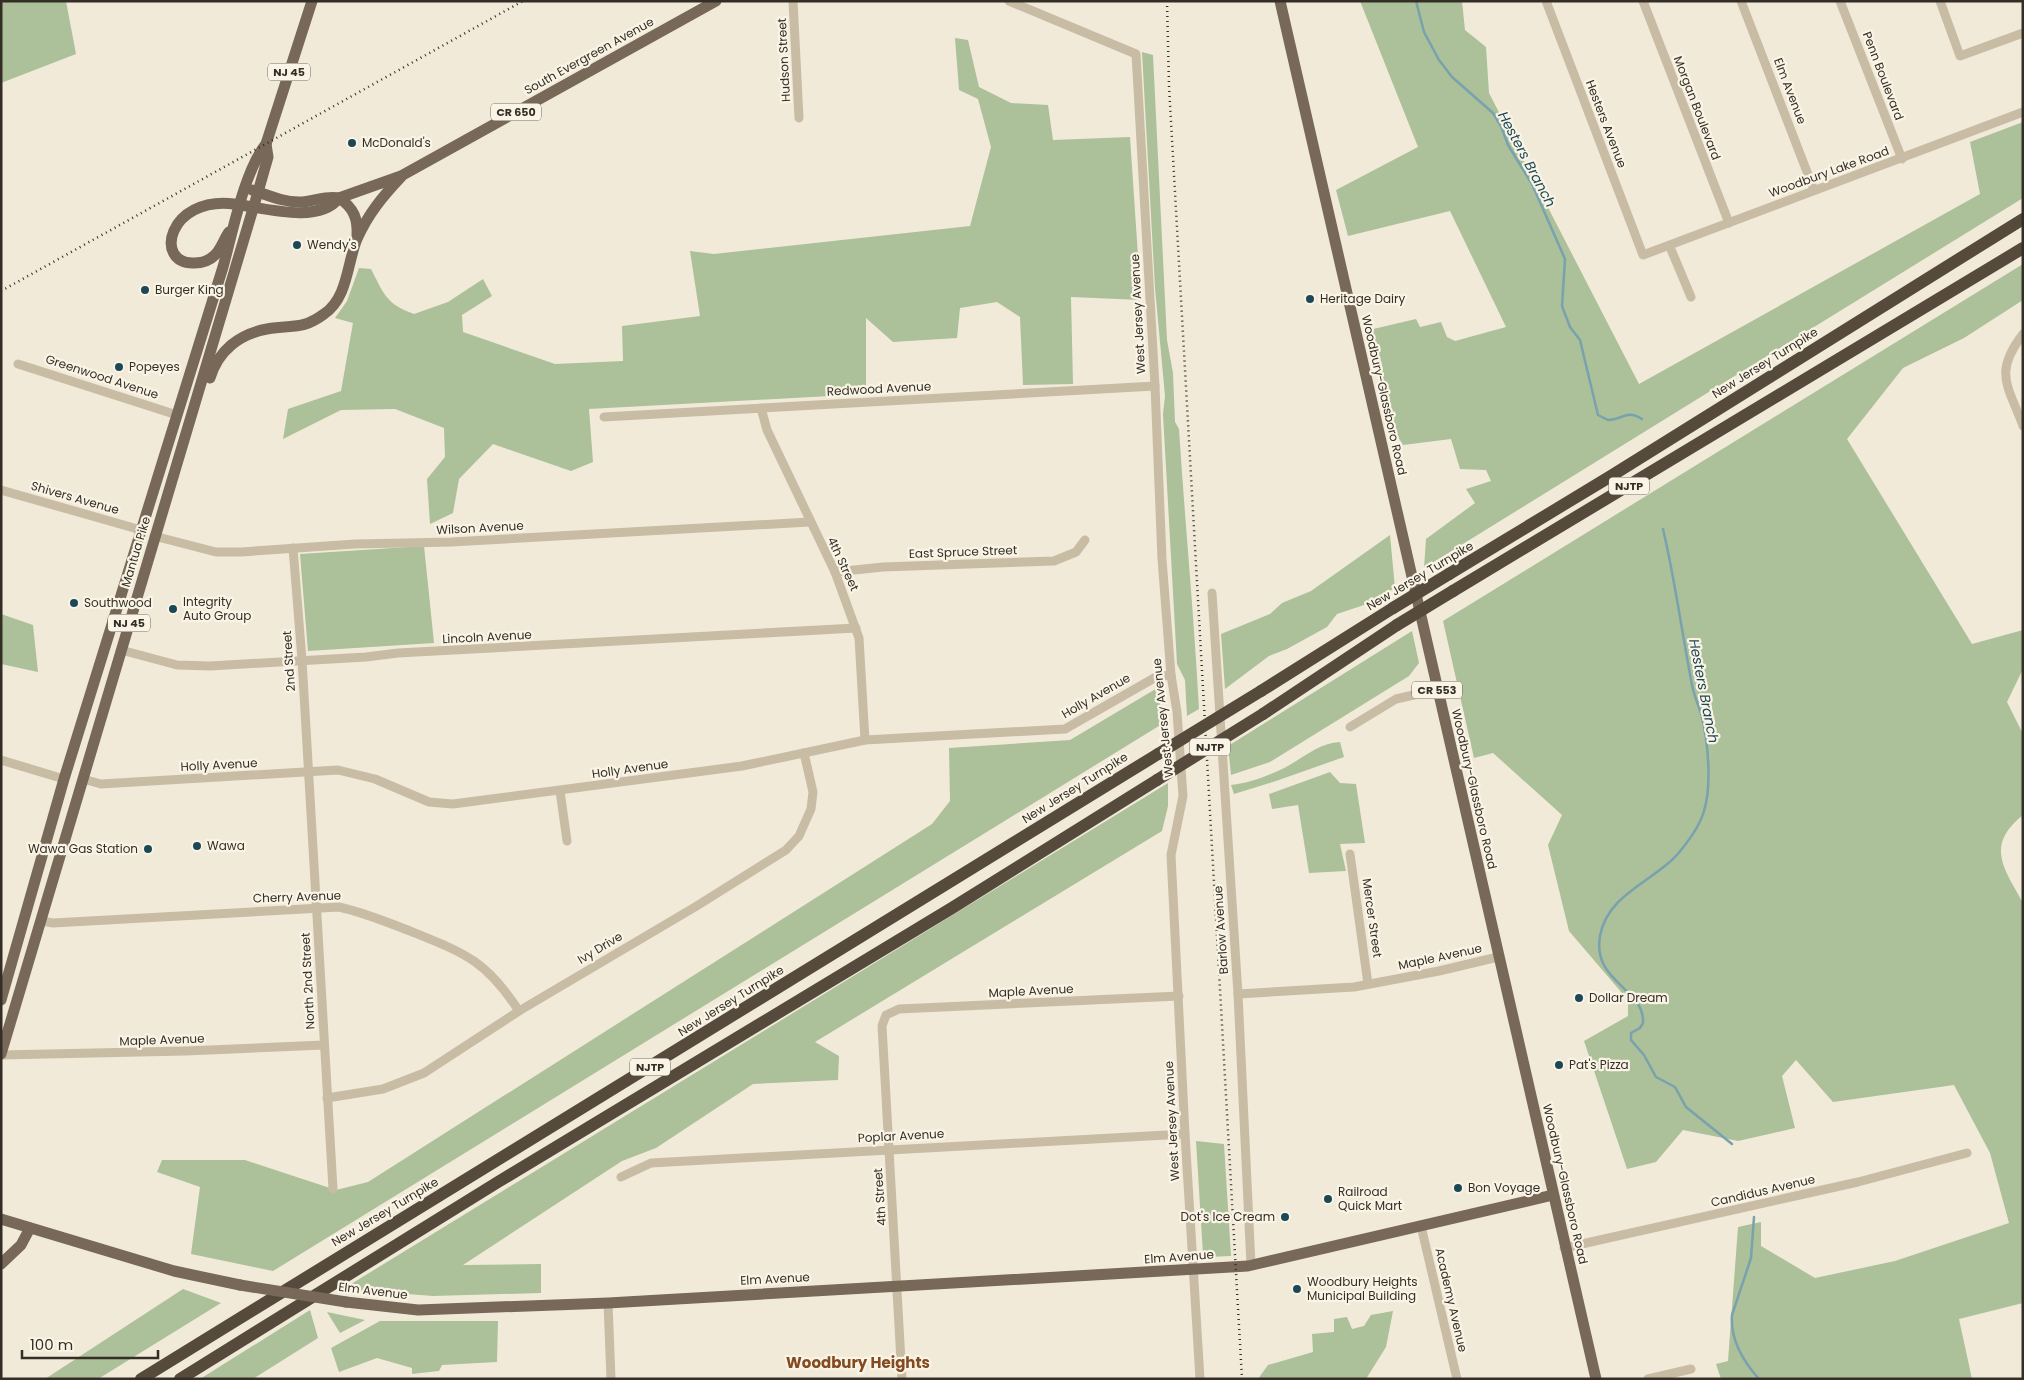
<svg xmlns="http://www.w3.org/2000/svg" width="2024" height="1380" font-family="Poppins,sans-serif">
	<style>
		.green { fill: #acc099 }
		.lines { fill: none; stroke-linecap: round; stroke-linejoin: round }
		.stream { stroke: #78a2ae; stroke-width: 2.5 }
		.minor { stroke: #c9bca5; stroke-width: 9 }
		.major { stroke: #776857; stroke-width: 11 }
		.highway { stroke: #564a3d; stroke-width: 12 }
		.rail { stroke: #352e26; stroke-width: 2.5; stroke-dasharray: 1 4; stroke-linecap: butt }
		.major-bridge { stroke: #776857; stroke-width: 11 }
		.highway-bridge { stroke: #564a3d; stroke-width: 12 }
		.poi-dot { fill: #1c4856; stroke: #f9f4e5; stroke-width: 2 }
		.labels { text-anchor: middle; stroke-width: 4.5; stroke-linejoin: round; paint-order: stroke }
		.shield { fill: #f9f4e5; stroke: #70695f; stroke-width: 1 }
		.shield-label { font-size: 11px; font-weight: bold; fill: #352e26 }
		.street-label { font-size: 12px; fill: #352e26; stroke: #f9f4e5 }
		.poi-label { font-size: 12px; fill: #352e26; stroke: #f9f4e5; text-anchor: start }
		.water-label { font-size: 14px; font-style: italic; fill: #1c4856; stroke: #f9f4e5 }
		.quarter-label { font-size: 15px; font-weight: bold; fill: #844a20; stroke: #f9f4e5 }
	</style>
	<rect width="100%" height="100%" fill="#f1ead9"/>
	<g class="green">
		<polygon points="1,1 66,1 76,54 1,83"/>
		<polygon points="1360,1 1462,1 1465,30 1486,47 1489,93 1639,384 1980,194 1970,142 2023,122 2023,198 1424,568 1426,539 1475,503 1466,489 1491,481 1486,470 1460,469 1451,439 1403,445 1392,427 1369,330 1416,319 1420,327 1441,322 1447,337 1455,341 1506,327 1450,211 1348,236 1336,190 1418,147"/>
		<path d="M955 38 968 40 979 87 1011 103 1048 105 1053 140 1130 137 1141 300 1071 297 1073 384 1023 385 1020 317 997 302 960 308 957 338 893 342 866 318V394L589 409 593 462 571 471 493 444 459 479 453 513 430 524 427 479 445 457 444 428 395 409 341 410 283 439 288 409 341 391 353 323 335 318 347 301 359 268 371 269C384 294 386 304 414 314L448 302 483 279 492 296 462 315 463 332 555 364 623 361 622 326 700 316 690 251 714 254 970 226 991 147 978 99 959 90Z"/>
		<path d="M1142 52 1153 55 1167 340 1173 373 1175 422 1179 429C1185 523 1194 615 1199 709L1187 716 1185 680 1177 664 1163 414 1165 396 1155 288Z"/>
		<path d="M2023 264V300L1964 338 1903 368 1847 439 1972 644 2023 630V669L2007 702 2023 734V815C1984 846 2005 869 2023 903V1303L1959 1319 1972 1379H1721L1716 1364 1728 1361 1738 1227 1761 1222V1246L1815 1278 1895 1261 2009 1223 1990 1153 1954 1085 1833 1102 1796 1060 1782 1076 1795 1128 1738 1141 1683 1130 1656 1162 1627 1169 1584 1041 1628 1016V1000L1569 931 1548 845 1562 815 1493 753 1474 758 1443 621Z"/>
		<polygon points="1390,535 1395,588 1364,605 1337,614 1327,627 1287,649 1269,656 1225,689 1221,634 1270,614 1282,603 1311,591"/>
		<polygon points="424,546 434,643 308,651 300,554"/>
		<polygon points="1,614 33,625 38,672 1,664"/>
		<polygon points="1412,631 1419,663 1409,676 1270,762 1231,775 1228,746"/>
		<polygon points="1159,687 1160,705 1167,721 273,1271 191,1254 200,1187 157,1172 162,1160 245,1160 336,1190 368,1182 932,824 950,801 949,748 1070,740"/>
		<path d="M1340 742 1344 757 1276 781 1234 794 1231 785C1248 783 1264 777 1280 770 1300 761 1317 743 1340 742Z"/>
		<polygon points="1330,772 1340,783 1356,784 1365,843 1340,844 1346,871 1309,873 1298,805 1272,809 1269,794"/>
		<polygon points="1168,783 1168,806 1162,831 815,1042 839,1056 838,1080 753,1084 656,1148 622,1161 463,1265 541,1264 541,1293 433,1296 343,1289"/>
		<polygon points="1196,1141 1224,1144 1231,1256 1207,1257 1203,1254"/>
		<polygon points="183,1289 221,1303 98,1379 45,1379"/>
		<polygon points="310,1310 318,1338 253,1379 200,1379"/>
		<polygon points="1393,1311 1386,1347 1366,1379 1258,1379 1268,1365 1313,1352 1312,1334 1334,1332 1334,1319 1347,1317 1352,1329 1364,1326 1371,1315"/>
		<polygon points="327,1312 365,1320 340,1333"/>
		<polygon points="380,1321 498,1321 497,1362 442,1365 439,1371 412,1374 412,1368 377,1358 339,1372 331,1348"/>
	</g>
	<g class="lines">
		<g class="stream">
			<path d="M1416 1 1424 32 1439 60 1452 77 1493 113 1501 126 1508 145 1532 184 1565 259 1562 306 1570 327 1580 340 1598 415 1608 420C1623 420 1626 409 1642 419"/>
			<path d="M1663 529C1675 580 1682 633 1692 685 1694 696 1699 706 1702 717 1708 742 1712 786 1704 811 1700 825 1690 839 1681 850 1657 881 1608 892 1600 936 1592 983 1645 988 1643 1023L1640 1028 1631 1033V1040L1644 1055 1656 1077 1675 1087 1686 1107 1732 1144"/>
			<path d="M1754 1217 1751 1258 1732 1315C1730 1339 1743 1361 1759 1379"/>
		</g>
		<g class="minor">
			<polyline points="793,1 799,118"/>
			<polyline points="1009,1 1136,54 1155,386 1162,559 1171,675 1177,712 1183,796 1171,855 1185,1134 1200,1379"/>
			<polyline points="1546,1 1643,255 2023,112"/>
			<polyline points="1643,1 1729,223"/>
			<polyline points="1741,1 1814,190"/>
			<polyline points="1840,1 1902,159"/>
			<polyline points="1940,1 1960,56 2023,33"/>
			<polyline points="1670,247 1691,297"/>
			<path d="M2023 334C1993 373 2008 385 2023 426"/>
			<polyline points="18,364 177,415"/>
			<polyline points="761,408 767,430 835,572 859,638 865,740"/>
			<polyline points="604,417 1155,386"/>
			<polyline points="1,490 141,530"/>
			<polyline points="154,536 216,552 241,552 355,544 452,542 809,522"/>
			<polyline points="293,548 302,660 333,1189"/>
			<polyline points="835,572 883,567 1054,561 1076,552 1085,540"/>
			<polyline points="1212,593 1238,994 1251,1265"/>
			<polyline points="121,650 177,665 210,666 366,657 398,653 856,628"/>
			<polyline points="1350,727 1396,699 1436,690"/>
			<polyline points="1,760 64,779"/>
			<polyline points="83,779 101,784 338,770 375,779 429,802 453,804 742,766 865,740 1065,729 1156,677 1171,675"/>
			<polyline points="560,791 567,841"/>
			<polyline points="1350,854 1368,984"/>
			<path d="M41 921 53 923 339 907C366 913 389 923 415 933 467 954 487 962 519 1011"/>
			<polyline points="1238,994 1354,987 1439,971 1498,957"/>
			<polyline points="1,1055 186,1051 324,1045"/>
			<polyline points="327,1098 383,1089 424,1073 519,1011 695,907 786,850 799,836 811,809 813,792 804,753"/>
			<polyline points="621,1177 651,1163 1185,1134"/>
			<polyline points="1421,1226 1457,1379"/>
			<polyline points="1564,1248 1858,1182 1967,1153"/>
			<polyline points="608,1303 611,1379"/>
			<polyline points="902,1379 882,1026 886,1015 899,1009 1179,996"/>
			<polyline points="1648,1379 1691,1369"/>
		</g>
		<g class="major">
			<polyline points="1280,1 1596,1379"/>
			<path d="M252 190C268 195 282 202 299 202 313 202 326 195 339 198L401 176 716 1"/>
			<path d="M339 198C354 208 358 219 357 236"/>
			<path d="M229 232C224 239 221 249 215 255 210 260 202 263 194 263 153 264 168 196 234 204 261 207 318 225 339 198"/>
			<path d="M210 378C218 351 239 334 267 329 292 324 301 331 324 314 348 298 347 263 357 239 368 214 383 196 401 177"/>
			<path d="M1 1000 64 779 223 267C233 231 244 172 266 144L312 1"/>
			<polyline points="1,1054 258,192 268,157 266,144"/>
			<polyline points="1,1219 174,1271 240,1285"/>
			<polyline points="1,1264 21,1245 30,1228"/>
			<polyline points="346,1302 418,1310 608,1303 1248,1266 1553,1195"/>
		</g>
		<g class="highway">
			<polyline points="1449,574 1611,476 2023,219"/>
			<polyline points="1453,591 2023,248"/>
			<polyline points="1261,691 1393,608"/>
			<polyline points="1263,714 1397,625"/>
			<polyline points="141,1379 1158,754"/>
			<polyline points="180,1379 498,1182 952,908 1157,780"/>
		</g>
		<g class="rail">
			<polyline points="1167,1 1169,86 1242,1379"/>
			<polyline points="1,291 523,1"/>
		</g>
		<polyline class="major-bridge" points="240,1285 346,1302"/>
		<g class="highway-bridge">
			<polyline points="1393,608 1449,574"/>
			<polyline points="1397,625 1453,591"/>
			<polyline points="1158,754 1261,691"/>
			<polyline points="1157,780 1263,714"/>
		</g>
	</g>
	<g class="poi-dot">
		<circle cx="352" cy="143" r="5"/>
		<circle cx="297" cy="245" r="5"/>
		<circle cx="145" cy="290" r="5"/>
		<circle cx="1310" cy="299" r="5"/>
		<circle cx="119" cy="367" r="5"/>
		<circle cx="74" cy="603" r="5"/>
		<circle cx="173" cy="609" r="5"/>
		<circle cx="197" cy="846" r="5"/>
		<circle cx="148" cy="849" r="5"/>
		<circle cx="1579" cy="998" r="5"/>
		<circle cx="1559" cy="1065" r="5"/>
		<circle cx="1458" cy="1188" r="5"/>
		<circle cx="1328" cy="1199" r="5"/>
		<circle cx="1285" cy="1217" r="5"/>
		<circle cx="1297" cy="1289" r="5"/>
	</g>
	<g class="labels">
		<g class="shield">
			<rect x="268" y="63.5" width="42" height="17" rx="4"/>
			<rect x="491" y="103.5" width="50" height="17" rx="4"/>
			<rect x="1609" y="477.5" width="40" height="17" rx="4"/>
			<rect x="108" y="614.5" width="42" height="17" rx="4"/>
			<rect x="1412" y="681.5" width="50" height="17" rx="4"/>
			<rect x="1190" y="738.5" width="40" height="17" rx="4"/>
			<rect x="630" y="1058.5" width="40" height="17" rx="4"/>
		</g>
		<g class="shield-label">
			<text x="289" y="76">NJ 45</text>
			<text x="516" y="116">CR 650</text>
			<text x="1629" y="490">NJTP</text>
			<text x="129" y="627">NJ 45</text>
			<text x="1437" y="694">CR 553</text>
			<text x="1210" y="751">NJTP</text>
			<text x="650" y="1071">NJTP</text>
		</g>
		<g class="street-label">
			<text transform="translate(589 56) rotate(-29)" y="4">South Evergreen Avenue</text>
			<text transform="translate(784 60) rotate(-93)" y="4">Hudson Street</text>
			<text transform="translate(1883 76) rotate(69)" y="4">Penn Boulevard</text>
			<text transform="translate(1790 91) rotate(69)" y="4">Elm Avenue</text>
			<text transform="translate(1697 108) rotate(69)" y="4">Morgan Boulevard</text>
			<text transform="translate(1606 124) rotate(69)" y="4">Hesters Avenue</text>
			<text transform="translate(1829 172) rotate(-20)" y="4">Woodbury Lake Road</text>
			<text transform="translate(1138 314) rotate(-93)" y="4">West Jersey Avenue</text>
			<text transform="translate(1765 363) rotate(-32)" y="4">New Jersey Turnpike</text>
			<text transform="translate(102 377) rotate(18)" y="4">Greenwood Avenue</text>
			<text transform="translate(879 389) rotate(-3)" y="4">Redwood Avenue</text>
			<text transform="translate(1384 395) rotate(77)" y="4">Woodbury-Glassboro Road</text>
			<text transform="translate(75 498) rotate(16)" y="4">Shivers Avenue</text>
			<text transform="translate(480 528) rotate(-3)" y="4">Wilson Avenue</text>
			<text transform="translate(136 552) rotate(-73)" y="4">Mantua Pike</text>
			<text transform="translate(963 552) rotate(-2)" y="4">East Spruce Street</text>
			<text transform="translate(843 564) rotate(65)" y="4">4th Street</text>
			<text transform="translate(1420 576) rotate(-31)" y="4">New Jersey Turnpike</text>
			<text transform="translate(487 637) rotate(-3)" y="4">Lincoln Avenue</text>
			<text transform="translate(289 661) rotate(-94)" y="4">2nd Street</text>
			<text transform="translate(1096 696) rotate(-30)" y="4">Holly Avenue</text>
			<text transform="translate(1163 718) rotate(-96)" y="4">West Jersey Avenue</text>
			<text transform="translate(219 765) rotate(-3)" y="4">Holly Avenue</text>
			<text transform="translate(630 769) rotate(-8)" y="4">Holly Avenue</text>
			<text transform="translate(1075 788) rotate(-32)" y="4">New Jersey Turnpike</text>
			<text transform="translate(1474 789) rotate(77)" y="4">Woodbury-Glassboro Road</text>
			<text transform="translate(297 897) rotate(-2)" y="4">Cherry Avenue</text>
			<text transform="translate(1372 918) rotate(82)" y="4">Mercer Street</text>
			<text transform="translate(1221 930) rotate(-94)" y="4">Barlow Avenue</text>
			<text transform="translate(600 948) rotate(-31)" y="4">Ivy Drive</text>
			<text transform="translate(1440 957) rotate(-12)" y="4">Maple Avenue</text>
			<text transform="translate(308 981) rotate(-93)" y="4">North 2nd Street</text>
			<text transform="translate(1031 991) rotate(-3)" y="4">Maple Avenue</text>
			<text transform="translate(731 1001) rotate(-32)" y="4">New Jersey Turnpike</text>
			<text transform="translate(162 1040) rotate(-2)" y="4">Maple Avenue</text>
			<text transform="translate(1172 1121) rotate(-93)" y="4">West Jersey Avenue</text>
			<text transform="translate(901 1136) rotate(-3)" y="4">Poplar Avenue</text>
			<text transform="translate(1565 1184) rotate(77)" y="4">Woodbury-Glassboro Road</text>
			<text transform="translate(1763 1191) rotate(-13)" y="4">Candidus Avenue</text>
			<text transform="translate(880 1197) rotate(-94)" y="4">4th Street</text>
			<text transform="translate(385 1212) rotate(-31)" y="4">New Jersey Turnpike</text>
			<text transform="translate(1179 1257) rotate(-4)" y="4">Elm Avenue</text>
			<text transform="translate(775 1279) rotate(-3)" y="4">Elm Avenue</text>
			<text transform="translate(373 1291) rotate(7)" y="4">Elm Avenue</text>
			<text transform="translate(1451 1300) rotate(77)" y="4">Academy Avenue</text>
		</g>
		<g class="poi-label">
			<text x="362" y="147">McDonald's</text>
			<text x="307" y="249">Wendy's</text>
			<text x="155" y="294">Burger King</text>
			<text x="1320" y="303">Heritage Dairy</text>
			<text x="129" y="371">Popeyes</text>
			<text x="183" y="606">Integrity<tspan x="183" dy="14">Auto Group</tspan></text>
			<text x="84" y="607">Southwood</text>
			<text x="207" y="850">Wawa</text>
			<text x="138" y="853" text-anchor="end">Wawa Gas Station</text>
			<text x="1589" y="1002">Dollar Dream</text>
			<text x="1569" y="1069">Pat's Pizza</text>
			<text x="1468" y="1192">Bon Voyage</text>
			<text x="1338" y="1196">Railroad<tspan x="1338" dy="14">Quick Mart</tspan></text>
			<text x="1275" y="1221" text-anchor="end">Dot's Ice Cream</text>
			<text x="1307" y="1286">Woodbury Heights<tspan x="1307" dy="14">Municipal Building</tspan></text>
		</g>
		<g class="water-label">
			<text transform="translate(1527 159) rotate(62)" y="5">Hesters Branch</text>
			<text transform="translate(1704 691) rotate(79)" y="5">Hesters Branch</text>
		</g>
		<g class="quarter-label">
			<text x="858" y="1368">Woodbury Heights</text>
		</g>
	</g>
	<rect width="2024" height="1380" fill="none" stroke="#352e26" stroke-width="5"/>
	<path d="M22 1350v8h136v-8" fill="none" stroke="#352e26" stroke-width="2.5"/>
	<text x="30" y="1350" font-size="15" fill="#352e26" stroke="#f9f4e5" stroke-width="4" paint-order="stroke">100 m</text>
</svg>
